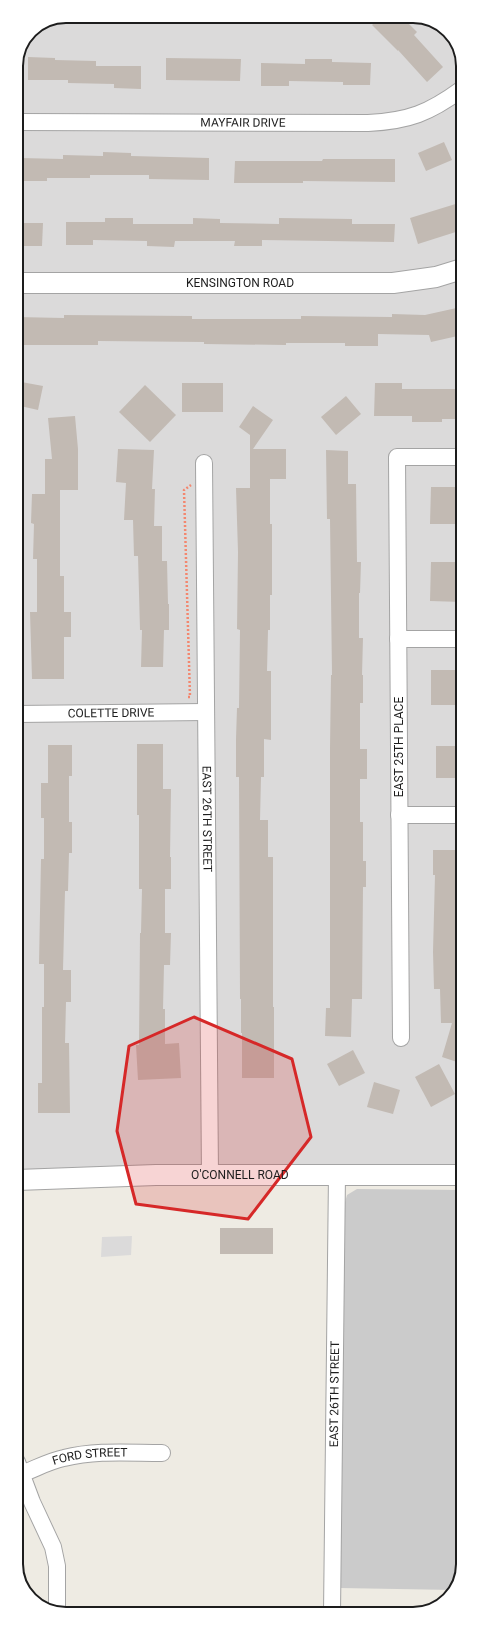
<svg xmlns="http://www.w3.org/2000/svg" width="479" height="1630" font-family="Roboto,sans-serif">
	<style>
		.residential { fill: #dbdada }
		.religious { fill: #cbcbcb }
		.building { fill: #c2bab3 }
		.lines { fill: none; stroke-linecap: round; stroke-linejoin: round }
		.minor-casing { stroke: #a4a4a4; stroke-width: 18 }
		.tertiary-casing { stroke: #a4a4a4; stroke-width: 22 }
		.path { stroke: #f3876f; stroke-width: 2.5; stroke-dasharray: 2 2; stroke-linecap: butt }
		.minor { stroke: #fff; stroke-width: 16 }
		.tertiary { stroke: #fff; stroke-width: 20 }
		.marked { fill: #d62828; fill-opacity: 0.2; stroke: #d62828; stroke-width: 3; stroke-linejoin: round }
		.labels { text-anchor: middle; stroke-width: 3.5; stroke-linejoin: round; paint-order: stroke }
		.street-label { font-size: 12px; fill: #1d1d1d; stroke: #fff }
		.rim { fill: none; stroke: #1d1d1d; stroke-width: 2 }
	</style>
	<rect width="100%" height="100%" fill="#eeebe3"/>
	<g class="residential">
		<polygon points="66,16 419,16 446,29 462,56 463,1175 17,1180 16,66 31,31"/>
		<polygon points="132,1236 131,1255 101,1257 102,1237"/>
	</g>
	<polygon class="religious" points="357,1189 463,1190 463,1564 454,1590 340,1588 344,1206 347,1195"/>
	<g class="building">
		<polygon points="381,16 401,16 417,32 414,35 443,67 427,82 398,50 398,51 372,25"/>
		<polygon points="28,57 55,58 55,60 96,61 96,66 141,66 141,89 114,88 114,84 68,83 68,80 28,80"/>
		<polygon points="166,58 241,59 240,81 166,80"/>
		<polygon points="305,59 332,59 332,62 371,63 370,85 343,85 343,82 289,81 289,86 261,86 261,63 305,64"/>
		<polygon points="444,142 452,160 426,171 418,153"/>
		<polygon points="103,152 131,153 131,156 209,158 209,180 149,179 149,175 90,175 90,178 47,178 47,181 19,181 20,158 63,159 63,155 103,156"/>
		<polygon points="323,159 395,159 395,182 303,181 303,183 234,183 235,161 322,161"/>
		<polygon points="462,202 462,230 418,244 410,218"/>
		<polygon points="105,218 133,218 133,224 193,224 193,218 220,219 220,223 279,224 279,218 352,219 352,224 395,224 394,242 262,240 262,246 234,246 235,241 175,241 174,247 147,246 147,241 93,240 93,245 66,245 66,222 105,222"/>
		<polygon points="16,223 43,223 42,246 16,246"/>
		<polygon points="461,307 462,335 431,342 429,335 378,334 378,346 345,346 345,343 286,343 286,345 204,344 204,342 98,341 98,345 16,345 16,317 64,318 64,315 192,316 192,319 301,319 301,316 392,317 392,314 425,315"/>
		<polygon points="16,381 43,386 38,410 16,405"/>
		<rect x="182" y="383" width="41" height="29"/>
		<polygon points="375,383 402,383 402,389 462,389 462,419 442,419 442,422 412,422 412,416 374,416"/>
		<polygon points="145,385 176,415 150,442 119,412"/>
		<polygon points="346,396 361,414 336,435 321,417"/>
		<polygon points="253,406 273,420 253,449 286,449 286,479 270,479 270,524 272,524 272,595 270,595 270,630 268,630 267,671 271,671 271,740 264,739 264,777 261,777 260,820 268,820 268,857 273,857 273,1007 274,1007 274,1078 242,1078 242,1033 241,1033 241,999 240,999 239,777 236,777 236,739 237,708 239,708 240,630 237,629 238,552 236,488 250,488 250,435 239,427"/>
		<polygon points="75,416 78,449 78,490 60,490 60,576 64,576 64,612 71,612 71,637 64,637 64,679 32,679 30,612 37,612 37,559 33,559 34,524 31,523 32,494 45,494 45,459 52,459 48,418"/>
		<polygon points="118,449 154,450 152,489 155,489 154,526 162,526 162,561 167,561 168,604 169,604 169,630 164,630 163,667 141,667 142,630 140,630 138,556 134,556 133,520 124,520 126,483 116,482"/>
		<polygon points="326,450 348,451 348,484 356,484 357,562 361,562 360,593 359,593 359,638 363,638 362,675 363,675 363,703 360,703 360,749 367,749 367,779 360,779 360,822 363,822 363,861 366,861 366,887 363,887 362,999 352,999 351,1037 325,1036 326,1008 330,1008 330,748 331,675 332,675 330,519 327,519"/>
		<polygon points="431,487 462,487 462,524 430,524"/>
		<polygon points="431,562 462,562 462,602 430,601"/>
		<rect x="431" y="670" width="31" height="35"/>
		<polygon points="137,744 163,744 163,789 171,789 170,857 171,857 171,889 165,889 165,933 171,933 170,965 164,965 163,1009 165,1009 165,1044 179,1043 181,1078 138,1080 136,1045 139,1045 140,933 141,933 142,889 139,889 139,815 137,815"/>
		<polygon points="48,745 72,745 72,776 69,776 69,822 72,822 72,853 69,853 68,891 65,891 63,970 71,970 71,1002 66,1002 65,1043 69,1043 70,1113 38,1113 38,1083 42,1083 42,1007 44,1007 44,964 39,964 41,859 44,859 44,818 41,818 41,783 48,783"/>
		<rect x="436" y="746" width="26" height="32"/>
		<polygon points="433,850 463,850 463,1064 442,1057 452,1023 441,1023 440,989 434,989 433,952 435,875 433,875"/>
		<polygon points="353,1050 365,1073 339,1086 327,1064"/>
		<polygon points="439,1064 455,1094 431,1107 415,1077"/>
		<polygon points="374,1082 400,1090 393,1114 367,1107"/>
		<rect x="220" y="1228" width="53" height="26"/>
	</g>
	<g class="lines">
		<g class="minor-casing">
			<g id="minor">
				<path id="s1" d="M16 122 368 123C409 121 429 113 462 89"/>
				<path id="s2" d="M204 463 210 1175"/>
				<polyline points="398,639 462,639"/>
				<path id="s3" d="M16 714 206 712"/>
				<polyline points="399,815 462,815"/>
				<polyline points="401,1038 397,457 462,457"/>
				<polyline points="17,1462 32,1502 53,1547 57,1566 57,1612"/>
				<path id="s4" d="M21 1474C35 1469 49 1461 64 1458 96 1450 129 1453 162 1453"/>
				<path id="s5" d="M332 1613 337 1174"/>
			</g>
		</g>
		<g class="tertiary-casing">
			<g id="tertiary">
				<path id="s6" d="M16 283H393L436 277 462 269"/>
				<path id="s7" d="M17 1180 156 1175H463"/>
			</g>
		</g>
		<polyline class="path" points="188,697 190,697 184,490 191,485"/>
		<use href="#minor" class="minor"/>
		<use href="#tertiary" class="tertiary"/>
	</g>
	<path class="marked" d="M194 1017 292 1059 311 1137 248 1219 136 1204 117 1131 129 1046Z"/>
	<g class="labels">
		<g class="street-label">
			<text dy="4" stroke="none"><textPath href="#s1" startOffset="227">MAYFAIR DRIVE</textPath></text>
			<text dy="4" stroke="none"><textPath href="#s6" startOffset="224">KENSINGTON ROAD</textPath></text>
			<text dy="4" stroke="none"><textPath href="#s3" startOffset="95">COLETTE DRIVE</textPath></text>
			<text transform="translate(399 747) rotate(-90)" y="4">EAST 25TH PLACE</text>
			<text dy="4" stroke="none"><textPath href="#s2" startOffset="356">EAST 26TH STREET</textPath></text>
			<text dy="4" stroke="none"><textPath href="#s7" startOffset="223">O'CONNELL ROAD</textPath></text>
			<text dy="4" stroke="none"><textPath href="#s5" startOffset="219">EAST 26TH STREET</textPath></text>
			<text dy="4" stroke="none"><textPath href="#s4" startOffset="72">FORD STREET</textPath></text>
		</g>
	</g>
	<path d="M0 0H479V1630H0ZM66 23H413A43 43 0 0 1 456 66V1564A43 43 0 0 1 413 1607H66A43 43 0 0 1 23 1564V66A43 43 0 0 1 66 23Z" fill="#fff" fill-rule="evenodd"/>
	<path class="rim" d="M66 23H413A43 43 0 0 1 456 66V1564A43 43 0 0 1 413 1607H66A43 43 0 0 1 23 1564V66A43 43 0 0 1 66 23Z"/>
</svg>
